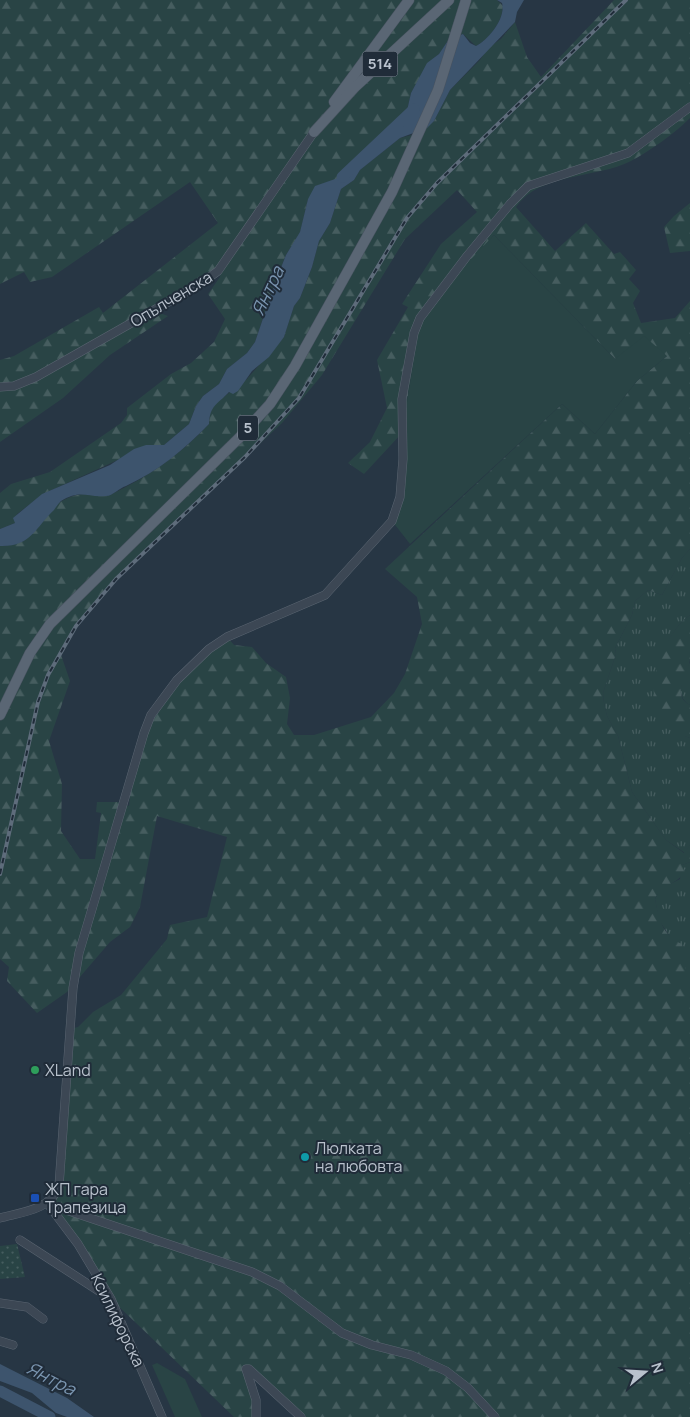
<svg xmlns="http://www.w3.org/2000/svg" width="690" height="1417" font-family="Manrope,sans-serif">
	<style>
		.grass { fill: url(#grass-tufts) }
		.forest { fill: url(#forest-firs); fill-rule: evenodd }
		.park { fill: url(#park-dots) }
		.garden { fill: #294445 }
		.water { fill: #3d546d }
		.lines { fill: none; stroke-linecap: round; stroke-linejoin: round }
		.river { stroke: #3d546d; stroke-width: 11 }
		.minor-casing { stroke: #5a6571; stroke-width: 9 }
		.major-casing { stroke: #485360; stroke-width: 11 }
		.minor { stroke: #3c4754; stroke-width: 8 }
		.major { stroke: #5a6674; stroke-width: 10 }
		.rail-casing { stroke: #5e6c7b; stroke-width: 4 }
		.rail { stroke: #202c39; stroke-width: 2; stroke-dasharray: 5.5; stroke-linecap: butt }
		.leisure-dot { fill: #2e9e5b; stroke: #202c39; stroke-width: 2 }
		.culture-dot { fill: #0f9aa8; stroke: #202c39; stroke-width: 2 }
		.transit-dot { fill: #1a4fb4; stroke: #202c39; stroke-width: 2 }
		.labels { text-anchor: middle; stroke-width: 4; stroke-linejoin: round; paint-order: stroke }
		.shield { fill: #202c39; stroke: #8b95a1; stroke-width: 1 }
		.shield-label { font-size: 15px; font-weight: bold; fill: #b9c2cd }
		.street-label { font-size: 16px; fill: #b9c2cd; stroke: #202c39 }
		.poi-label { font-size: 16px; fill: #b9c2cd; stroke: #202c39; text-anchor: start }
		.water-label { font-size: 18px; font-style: italic; fill: #7a95b0; stroke: #202c39 }
	</style>
	<defs>
		<pattern id="grass-tufts" width="24" height="20" patternUnits="userSpaceOnUse" patternTransform="scale(1.25)"><rect width="24" height="20" fill="#294445"/><path d="M3 7l-1-3M5 7V3M7 7l1-3M15 17l-1-3M17 17v-4M19 17l1-3" fill="none" stroke="#465d5f"/></pattern>
		<pattern id="forest-firs" width="22" height="20" patternUnits="userSpaceOnUse" patternTransform="scale(1.25)"><rect width="22" height="20" fill="#294445"/><path d="M5 1l3.5 6h-7zM16 11l3.5 6h-7z" fill="#465d5f"/></pattern>
		<pattern id="park-dots" width="8" height="8" patternUnits="userSpaceOnUse" patternTransform="scale(1.25)"><rect width="8" height="8" fill="#294445"/><path d="M2 2h.1M6 6h.1" fill="none" stroke="#465d5f" stroke-width="1.8" stroke-linecap="round"/></pattern>
	</defs>
	<rect width="100%" height="100%" fill="#273644"/>
	<g class="grass">
		<path d="M690 549V615C672 628 664 649 657 669L685 736 690 738V845L685 853 666 840 632 792 618 736 607 716 604 703 603 693 616 654 615 648 632 615 635 601 648 590 662 595 682 558Z"/>
		<path d="M690 662V705C673 696 684 675 690 662Z"/>
		<polygon points="690,862 690,999 672,940 659,920 655,899 660,889 680,879 682,865"/>
	</g>
	<g class="forest">
		<path d="M0 0H497L503 6C502 22 490 38 476 46L463 34 449 39 439 54 428 63 411 93 406 115 400 124 368 150 359 165 343 169 338 178 308 199 300 233 286 255 276 279 255 342 247 353 227 369 219 384 203 396 196 406 189 424 164 445 122 458 43 494 17 514 15 523 0 529V493L11 484 50 472 121 423 127 415V408L171 374 191 363 214 342 225 319 208 294 220 277 221 267 154 311 168 316 110 355 63 398 0 442V360L14 356 99 307 103 313 218 223 190 182 52 277 30 282 24 272 0 284Z"/>
		<path d="M614 0H690V118C674 134 651 150 631 161 596 179 540 172 516 207L555 251 586 223 614 254 620 252 636 270 629 279 640 291 633 303 641 323 675 318 690 301V549L682 558 662 595 648 590 635 601 632 615 615 648 616 654 603 693 604 703 607 716 618 736 632 792 666 840 684 853 690 845V862L682 865 685 871C677 885 662 884 655 899 659 918 662 936 682 944L690 998V1417H301L249 1369 256 1400V1417H234L111 1299 48 1204 56 1195 70 1029 78 1027 93 1012 121 995 167 939 170 925 207 917 227 837 157 816 140 907 130 927 110 942 67 992 37 1013 7 981 9 967 0 959V546H6L39 526C47 508 68 493 88 494 95 494 103 498 110 495 148 477 180 455 209 424L210 411 216 403 247 379 284 337 294 306 300 298 312 267 319 241 330 223 341 189 354 180 360 170 400 138 416 134 434 121 450 90 480 60 488 48 501 39 515 22 527 57 541 77ZM457 190 477 212 441 244 402 304 408 307 377 360 387 408 370 442 348 463 364 474 402 433 418 334 494 235 615 359 667 356 637 381 595 434 562 404 385 569 417 597 422 624 405 674 394 693 371 717 314 735H294L287 724 290 698 286 677 266 663 252 647 234 645 227 637 177 680 144 733 132 777 129 806 118 802H97L96 812 101 813 95 859H80L61 831 62 784 49 741 70 681 60 652 93 605 116 579 282 423 322 375 405 239Z"/>
		<polygon points="690,203 690,251 670,253 664,227 674,216"/>
		<path d="M690 615C690 630 690 645 690 659 689 674 670 695 690 705V738C681 735 671 729 664 722 640 693 663 634 690 615Z"/>
	</g>
	<polygon class="park" points="17,1244 25,1277 0,1279 0,1246"/>
	<g class="garden">
		<path d="M494 235 615 359 644 336 667 356 637 381 595 434 562 404 410 544 392 521 400 497 402 433 418 334C432 296 467 264 494 235Z"/>
		<polygon points="157,1363 185,1379 202,1417 175,1417 152,1365"/>
	</g>
	<g class="water">
		<path d="M497 0H524L517 12 515 22 450 90 434 121 427 128 400 138 360 170 354 180 341 189 330 223 319 241 312 267 300 298 294 306 284 337 269 357 252 371 238 391 233 394 229 392C217 405 210 405 209 424 184 450 158 471 126 486 119 488 113 496 106 496 87 498 81 489 61 501 58 504 56 507 54 510 35 528 31 547 0 546V529L15 523 13 518 42 494 110 465 134 449 146 445H164L189 424 196 406 203 396 219 384 227 369 247 353 255 342 276 280 286 255 300 232 308 199 315 186 338 178 343 169 358 165 368 150 400 124 406 115 411 93 427 63 439 54 449 39 463 34 470 43 476 46C489 39 506 18 502 3Z"/>
		<polygon points="0,1364 67,1398 94,1417 67,1417 56,1413 32,1393 0,1381"/>
	</g>
	<g class="lines">
		<g class="river">
			<polyline points="342,177 414,109"/>
			<polyline points="0,1391 50,1417"/>
		</g>
		<g class="minor-casing">
			<g id="minor">
				<polyline points="0,387 14,386 36,377 200,284 218,271 314,132"/>
				<polyline points="48,1204 252,1272 280,1286 342,1333 372,1345 411,1355 446,1371 468,1388 495,1417"/>
				<polyline points="48,1204 78,1244 111,1299 162,1417"/>
				<path d="M0 1218C22 1212 51 1210 59 1186L73 988 79 953 144 733 151 715 177 680 209 649 227 637 325 595 392 521 400 497 403 459 402 399 414 333 420 318 467 256 510 204 528 186 628 153 690 107"/>
				<polyline points="20,1240 108,1297"/>
				<polyline points="0,1303 27,1307 43,1319"/>
				<polyline points="0,1341 13,1345"/>
				<polyline points="256,1417 256,1400 246,1369 249,1369 301,1417"/>
			</g>
		</g>
		<g class="major-casing">
			<g id="major">
				<polyline points="334,102 409,0"/>
				<polyline points="314,132 355,87 449,0"/>
				<polyline points="0,715 30,653 50,624 239,438 270,404 295,366 392,192 438,90 466,0"/>
			</g>
		</g>
		<use href="#minor" class="minor"/>
		<use href="#major" class="major"/>
		<g class="rail-casing">
			<polyline id="rail" points="0,874 38,702 48,675 76,626 116,579 245,457 299,398 407,218 437,183 626,0"/>
		</g>
		<use href="#rail" class="rail"/>
	</g>
	<circle class="leisure-dot" cx="35" cy="1070" r="5"/>
	<circle class="culture-dot" cx="305" cy="1157" r="5"/>
	<rect class="transit-dot" x="30" y="1193" width="10" height="10" rx="2.5"/>
	<g class="labels">
		<g class="shield">
			<rect x="362.5" y="51.5" width="35" height="25" rx="4"/>
			<rect x="238" y="415.5" width="20" height="25" rx="4"/>
		</g>
		<g class="shield-label">
			<text x="380" y="69">514</text>
			<text x="248" y="433">5</text>
		</g>
		<g class="street-label">
			<text transform="translate(171 299) rotate(-31)" y="6">Опълченска</text>
			<text transform="translate(118 1320) rotate(64)" y="6">Ксилифорска</text>
		</g>
		<g class="poi-label">
			<text x="45" y="1076">XLand</text>
			<text x="315" y="1154">Люлката<tspan x="315" dy="18">на любовта</tspan></text>
			<text x="45" y="1195">ЖП гара<tspan x="45" dy="18">Трапезица</tspan></text>
		</g>
		<g class="water-label">
			<text transform="translate(268 291) rotate(-65)" y="6">Янтра</text>
			<text transform="translate(51 1379) rotate(27)" y="6">Янтра</text>
		</g>
	</g>
	<g transform="translate(645 1372) rotate(72)" stroke="#202c39" stroke-width="4" paint-order="stroke">
	<path d="M0-4L9 19L0 12L-9 19Z" fill="#b9c2cd"/>
	<text y="-8" font-size="14" font-weight="bold" text-anchor="middle" fill="#b9c2cd">N</text>
	</g>
</svg>
